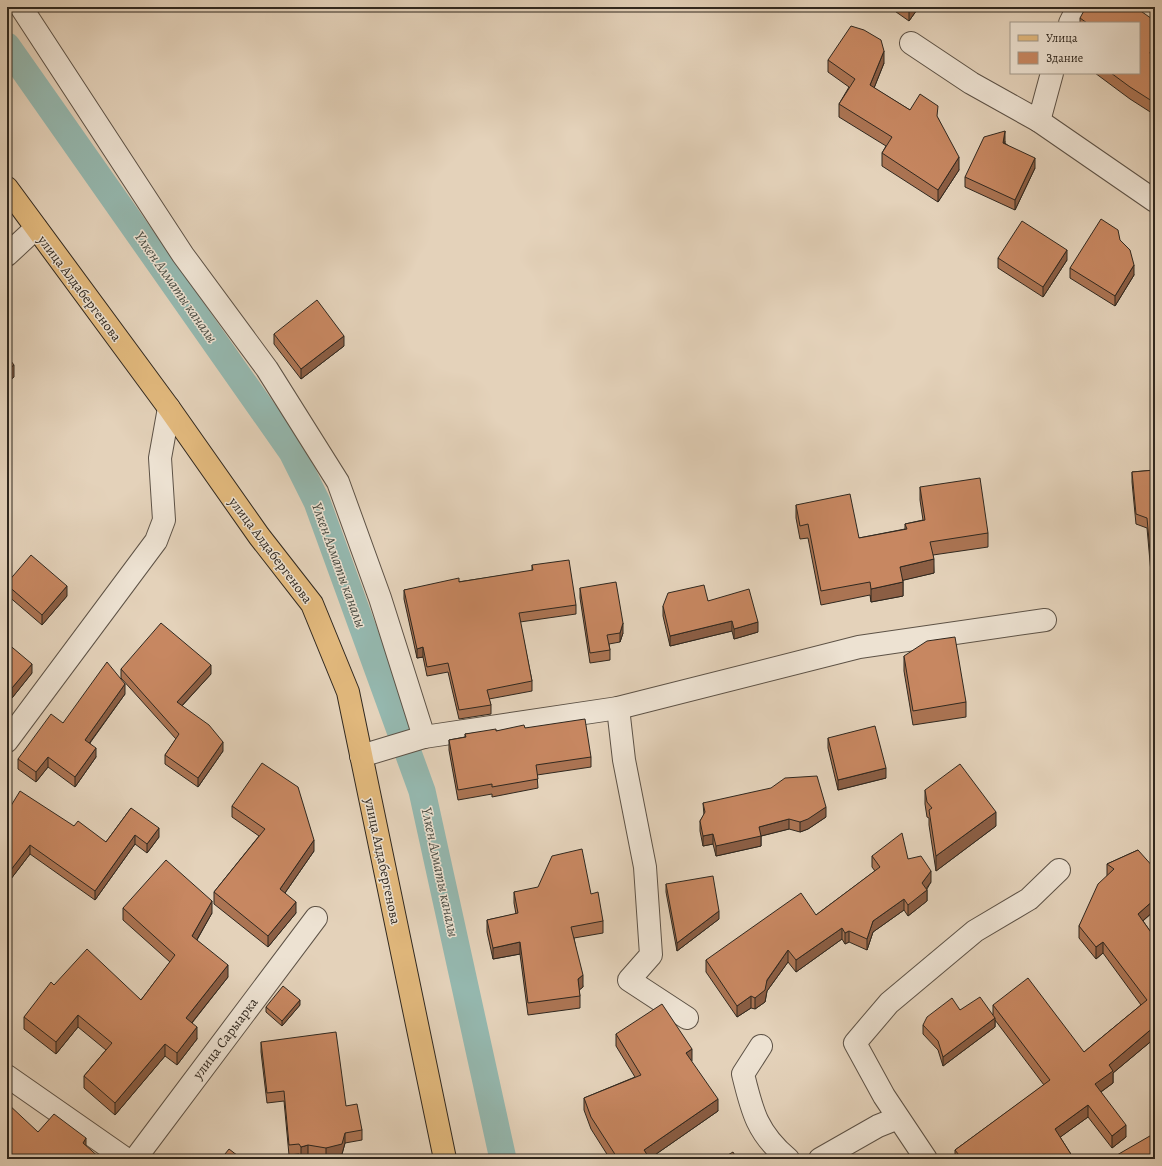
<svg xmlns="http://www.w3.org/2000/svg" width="1162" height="1166" font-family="Alegreya,serif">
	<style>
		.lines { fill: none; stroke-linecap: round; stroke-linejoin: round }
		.canal { stroke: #95b8af; stroke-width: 27 }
		.minor-casing { stroke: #5d5246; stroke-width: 24 }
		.major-casing { stroke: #30281f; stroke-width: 24 }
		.minor { stroke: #ede2d2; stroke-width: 22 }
		.major { stroke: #e2b97d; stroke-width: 22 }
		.wall { fill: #ab7453; stroke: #30281f }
		.shaded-wall { fill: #8b5e44; stroke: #30281f }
		.building { fill: #c78761; stroke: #30281f }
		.labels { text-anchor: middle; stroke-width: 3; stroke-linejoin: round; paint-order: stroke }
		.street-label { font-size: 14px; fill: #30281f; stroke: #ede2d2 }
		.water-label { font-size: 15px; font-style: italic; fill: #494c43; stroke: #ede2d2 }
	</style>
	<rect width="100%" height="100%" fill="#e4d2ba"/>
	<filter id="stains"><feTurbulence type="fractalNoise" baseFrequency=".005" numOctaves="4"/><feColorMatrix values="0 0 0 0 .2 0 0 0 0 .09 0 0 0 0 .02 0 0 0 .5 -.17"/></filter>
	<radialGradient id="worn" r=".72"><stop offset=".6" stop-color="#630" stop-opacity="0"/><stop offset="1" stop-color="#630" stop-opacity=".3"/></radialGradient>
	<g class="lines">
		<polyline class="canal" points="7,46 292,452 317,502 422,791 503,1159"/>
		<g class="minor-casing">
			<g id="minor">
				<polyline points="21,7 183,255 267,369 338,482 380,598 424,737"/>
				<polyline points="1070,23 1078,7"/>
				<polyline points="911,43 971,83 1039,121 1052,73"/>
				<polyline points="1039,121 1155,201"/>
				<polyline points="7,255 36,228"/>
				<polyline points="618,708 624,760 645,867 651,955 629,980 687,1018"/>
				<polyline points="7,741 156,541 164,520 160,458 169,408"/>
				<polyline points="361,756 424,737 618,708 859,647 1045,620"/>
				<path d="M761 1046 743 1074C752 1111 757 1133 788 1159"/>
				<polyline points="7,1076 126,1159"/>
				<polyline points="135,1159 316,918"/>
				<polyline points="820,1159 878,1126 898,1118"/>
				<polyline points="926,1159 884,1096 855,1043 889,1003 975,931 1029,899 1059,870"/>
			</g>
		</g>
		<g class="major-casing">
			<polyline id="major" points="7,188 169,408 259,536 312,604 348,692 445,1159"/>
		</g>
		<use href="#minor" class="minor"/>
		<use href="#major" class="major"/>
	</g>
	<g class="wall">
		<polygon points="889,7 919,7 909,21"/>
		<polygon points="1080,18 1155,21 1155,49 1153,56 1155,60 1155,115 1130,99 1095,73 1139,73 1139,23 1080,23"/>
		<polygon points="828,60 884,63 874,88 910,110 938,118 959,170 938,202 882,166 882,153 886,146 839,117 839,104 849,87 828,72"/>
		<polygon points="1005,141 1005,143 1035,168 1015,210 965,187 965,177"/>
		<polygon points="1120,240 1134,275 1115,306 1070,278 1070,268"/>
		<polygon points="998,258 1067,260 1043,297 998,268"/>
		<polygon points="274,334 344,346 301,379 274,344"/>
		<polygon points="1155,470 1155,572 1151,573 1147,528 1136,524 1132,482 1132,472"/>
		<polygon points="920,487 988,533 988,547 933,555 934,573 903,580 903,596 871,602 870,595 821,605 808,538 800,539 796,518 796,505 859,538 905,529 905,524 923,520 920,500"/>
		<polygon points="532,565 576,605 576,614 520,622 532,681 532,691 489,699 491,705 491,714 459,719 448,672 427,676 423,657 417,658 404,599 404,590 532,571"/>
		<polygon points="7,583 67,596 42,625 7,595"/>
		<polygon points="580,588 623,633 620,642 609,644 610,650 610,660 590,663 580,598"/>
		<polygon points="708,601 758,632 734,639 732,631 670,646 663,616 663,606"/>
		<polygon points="7,643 32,673 12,698 7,694"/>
		<polygon points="904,656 966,702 966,717 913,725 904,671"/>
		<polygon points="121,669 211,674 182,706 223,751 198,787 165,764 165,755 176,739 121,678"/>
		<polygon points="125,694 90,743 96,757 75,787 48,767 36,782 18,769 18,759 63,723"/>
		<polygon points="525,728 591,757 591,767 537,775 538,788 492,797 492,794 458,800 449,750 449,740 465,737 465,734 496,731"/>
		<polygon points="828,738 886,778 838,790 828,748"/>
		<polygon points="925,790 996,826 936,871 929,825 929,818 927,817 925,804"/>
		<polygon points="703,803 826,817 808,829 800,832 789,829 761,836 761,846 716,856 713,844 703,846 700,831 700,821 704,815"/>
		<polygon points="232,806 314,851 285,893 296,913 268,947 214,904 214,892 259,836 232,817"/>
		<polygon points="7,808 9,809 74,826 106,842 131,808 159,837 147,853 135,844 95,900 30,854 7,884"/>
		<polygon points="1138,850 1155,910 1143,921 1155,938 1155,1038 1113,1073 1113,1083 1101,1092 1126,1137 1112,1148 1088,1117 1060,1137 1074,1159 955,1159 955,1150 1044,1085 995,1020 995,1027 943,1066 938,1050 923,1034 923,1025 960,1010 993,1015 993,1005 1084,1052 1141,1005 1103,953 1096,959 1079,938 1079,926 1107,876 1107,864"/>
		<polygon points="872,856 908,859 931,882 927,889 927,901 908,916 904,910 873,932 867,950 849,942 845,944 842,939 796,972 788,962 767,991 765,1002 755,1009 751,1008 737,1017 706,972 706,960 816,915 875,871 872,867"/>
		<polygon points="666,884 719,919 677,951 666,892"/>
		<polygon points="514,892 591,894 603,921 603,933 574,938 583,987 579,990 580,996 580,1008 528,1015 520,954 493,959 487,932 487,920 516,914 514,903"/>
		<polygon points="123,908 212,913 197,940 228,977 192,1023 197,1039 177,1065 165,1056 115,1115 84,1088 84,1076 106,1050 78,1027 56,1054 24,1029 24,1017 54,985 141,1000 170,962 123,920"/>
		<polygon points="300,1005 282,1026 266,1012 266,1007"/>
		<polygon points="616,1034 692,1061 691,1061 718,1111 649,1159 650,1159 610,1159 591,1129 584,1110 584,1098 635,1077 616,1046"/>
		<polygon points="261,1042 346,1106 362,1130 362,1140 345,1143 342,1154 326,1158 308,1155 301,1157 299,1154 289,1155 284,1101 267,1103 261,1052"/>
	</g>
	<g class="shaded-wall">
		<polygon points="909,7 919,7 909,21"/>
		<polygon points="1155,38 1155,49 1150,64 1150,53"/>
		<polygon points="884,51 884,63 870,98 870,85"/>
		<polygon points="1005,131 1005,141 1003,152 1003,143"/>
		<polygon points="959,157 959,170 938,202 938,190"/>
		<polygon points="1035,158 1035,168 1015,210 1015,200"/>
		<polygon points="1067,250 1067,260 1043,297 1043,287"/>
		<polygon points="1134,265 1134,275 1115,306 1115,296"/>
		<polygon points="344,336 344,346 301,379 301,369"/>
		<polygon points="14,365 14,377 7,383 7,370"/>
		<polygon points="934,559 934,573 900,581 900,567"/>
		<polygon points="903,582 903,596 871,602 871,589"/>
		<polygon points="67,586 67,596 42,625 42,615"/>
		<polygon points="732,621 732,631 670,646 670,636"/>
		<polygon points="758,622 758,632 734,639 734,629"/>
		<polygon points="623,623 623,633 620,642 620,633"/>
		<polygon points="423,647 423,657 417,658 417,649"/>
		<polygon points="32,664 32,673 12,698 12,688"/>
		<polygon points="211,665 211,674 177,711 177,702"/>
		<polygon points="125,684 125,694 85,749 85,740"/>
		<polygon points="223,742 223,751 198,787 198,778"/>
		<polygon points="96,748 96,757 75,787 75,777"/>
		<polygon points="48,757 48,767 36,782 36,772"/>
		<polygon points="886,768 886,778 838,790 838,780"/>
		<polygon points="826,807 826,817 808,829 800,832 800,822"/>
		<polygon points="996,812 996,826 936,871 936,856"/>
		<polygon points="789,819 789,829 761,836 761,846 716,856 716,846 759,827"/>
		<polygon points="159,828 159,837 147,853 147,844"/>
		<polygon points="713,834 713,844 703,846 703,836"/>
		<polygon points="135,835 135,844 95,900 95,891"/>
		<polygon points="314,840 314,851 280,900 280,889"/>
		<polygon points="30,845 30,854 7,884 7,875"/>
		<polygon points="931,871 931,882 923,893 927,890 927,901 908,916 908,905 922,883"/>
		<polygon points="904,899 904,910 873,932 867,950 867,939 873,921"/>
		<polygon points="1155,899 1155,910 1138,925 1138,914"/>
		<polygon points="212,901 212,913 192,948 192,936"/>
		<polygon points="296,902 296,913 268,947 268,936"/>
		<polygon points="719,911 719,919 677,951 677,943"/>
		<polygon points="842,928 842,939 796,972 796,960"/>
		<polygon points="849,931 849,942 845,944 845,933"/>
		<polygon points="520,942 520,954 493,959 493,948"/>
		<polygon points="1103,942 1103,953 1096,959 1096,947"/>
		<polygon points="788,950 788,962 767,991 765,1002 755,1009 755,998"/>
		<polygon points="228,965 228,977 186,1030 186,1018"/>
		<polygon points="583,975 583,987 578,991 578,979"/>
		<polygon points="751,996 751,1008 737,1017 737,1006"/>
		<polygon points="300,1000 300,1005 282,1026 282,1021"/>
		<polygon points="78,1015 78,1027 56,1054 56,1042"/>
		<polygon points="995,1018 995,1027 943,1066 943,1057"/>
		<polygon points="1155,1026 1155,1038 1113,1073 1113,1083 1095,1096 1095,1084 1109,1065"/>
		<polygon points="197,1027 197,1039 177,1065 177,1053"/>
		<polygon points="165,1044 165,1056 115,1115 115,1103"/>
		<polygon points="692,1049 692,1061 686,1065 686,1053"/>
		<polygon points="718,1099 718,1111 649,1159 644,1150"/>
		<polygon points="1088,1105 1088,1117 1055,1141 1055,1129"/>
		<polygon points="1126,1125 1126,1137 1112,1148 1112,1136"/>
		<polygon points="345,1133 345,1143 342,1154 326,1158 326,1148"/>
		<polygon points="86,1138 86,1148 83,1143"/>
		<polygon points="308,1145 308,1155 301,1157 301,1147"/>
	</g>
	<g class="building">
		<polygon points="1086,7 1135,7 1155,21 1155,38 1150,53 1155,60 1155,103 1130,87 1111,73 1139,73 1139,23 1087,23 1080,18"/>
		<polygon points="851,26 864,30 881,40 884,51 870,85 910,110 920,94 938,106 937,116 959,157 938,190 882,153 892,137 839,104 855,79 828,60"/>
		<polygon points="1005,131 1003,143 1035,158 1015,200 965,177 984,137"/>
		<polygon points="1101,219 1118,230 1120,240 1130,250 1134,265 1115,296 1070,268"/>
		<polygon points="1022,221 1067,250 1043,287 998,258"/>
		<polygon points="317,300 344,336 301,369 274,334"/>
		<polygon points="7,356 14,365 7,370"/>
		<polygon points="1155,470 1155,562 1151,563 1147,518 1136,514 1132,472"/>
		<polygon points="980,478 988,533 930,542 934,559 900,567 903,582 871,589 870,582 821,591 808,524 800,526 796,505 850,494 859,538 907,529 905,524 925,520 920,487"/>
		<polygon points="31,555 67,586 42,615 7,585 7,583"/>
		<polygon points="569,560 576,605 519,613 532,681 487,690 491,705 459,710 448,663 427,667 423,647 417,649 404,590 459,578 459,582 533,570 532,565"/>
		<polygon points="616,582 623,623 620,633 607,635 610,650 590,653 580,588"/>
		<polygon points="704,585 708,601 749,589 758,622 734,629 732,621 670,636 663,606 668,593"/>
		<polygon points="161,623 211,665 177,702 209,725 223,742 198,778 165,755 179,734 121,669"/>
		<polygon points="955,637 966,702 913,711 904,656 927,641"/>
		<polygon points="7,643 32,664 12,688 7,684"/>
		<polygon points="107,662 125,684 85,740 96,748 75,777 48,757 36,772 18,759 51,714 63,723"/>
		<polygon points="585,719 591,757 536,765 538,779 492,787 492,784 458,790 449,740 466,737 465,734 496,729 496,731 524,725 525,728"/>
		<polygon points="875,726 886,768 838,780 828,738"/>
		<polygon points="262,763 298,787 314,840 280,889 296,902 268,936 214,892 265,829 232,806"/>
		<polygon points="960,764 996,812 936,856 929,810 932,808 927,802 925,790"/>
		<polygon points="817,776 826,807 808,819 800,822 789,819 759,827 761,836 716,846 713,834 703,836 700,821 705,812 703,803 771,788 785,778"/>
		<polygon points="20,791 74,826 78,821 106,842 131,808 159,828 147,844 135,835 95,891 30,845 7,875 7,808 9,809"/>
		<polygon points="902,833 908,859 921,856 931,871 922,883 927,890 908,905 904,899 873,921 867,939 849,931 845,933 842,928 796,960 788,950 767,980 765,990 755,998 751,996 737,1006 706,960 801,893 816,915 880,867 872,856"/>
		<polygon points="582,849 591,894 598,892 603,921 571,927 583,975 578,979 580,996 528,1003 520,942 493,948 487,920 518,913 514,892 538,887 552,856"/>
		<polygon points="1138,850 1155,869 1155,899 1138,914 1155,938 1155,1026 1109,1065 1113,1071 1095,1084 1126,1125 1112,1136 1088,1105 1055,1129 1074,1159 962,1159 955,1150 1050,1080 993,1005 1028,978 1084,1052 1147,1000 1103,942 1096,947 1079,926 1098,884 1114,869 1107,864"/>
		<polygon points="166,860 212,901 192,936 228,965 186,1018 197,1027 177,1053 165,1044 115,1103 84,1076 112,1043 78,1015 56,1042 24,1017 51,982 54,985 87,949 141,1000 175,955 123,908"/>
		<polygon points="713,876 719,911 677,943 666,884"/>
		<polygon points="283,986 300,1000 282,1021 266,1007"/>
		<polygon points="980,997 995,1018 943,1057 938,1041 923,1025 927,1017 952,998 960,1010"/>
		<polygon points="662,1004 692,1049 686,1053 718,1099 644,1150 650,1159 618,1159 591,1117 584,1098 641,1075 616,1034"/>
		<polygon points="336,1032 346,1106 357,1104 362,1130 345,1133 342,1144 326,1148 308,1145 301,1147 299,1144 289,1145 284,1091 267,1093 261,1042"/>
		<polygon points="7,1103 38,1132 54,1114 86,1138 83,1143 101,1159 7,1159"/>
		<polygon points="1155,1133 1155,1159 1119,1159 1117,1155"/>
		<polygon points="229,1149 242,1159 221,1159"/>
		<polygon points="733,1152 737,1159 721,1159"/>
	</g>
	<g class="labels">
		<g class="street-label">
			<text transform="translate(80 288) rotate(53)" y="5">улица Алдабергенова</text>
			<text transform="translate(271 550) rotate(53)" y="5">улица Алдабергенова</text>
			<text transform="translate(383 861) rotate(78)" y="5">улица Алдабергенова</text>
			<text transform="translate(225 1038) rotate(-53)" y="5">улица Сарыарка</text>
		</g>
		<g class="water-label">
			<text transform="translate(176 287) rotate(55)" y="5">Үлкен Алматы каналы</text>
			<text transform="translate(339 565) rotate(70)" y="5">Үлкен Алматы каналы</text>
			<text transform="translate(440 872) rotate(78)" y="5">Үлкен Алматы каналы</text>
		</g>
	</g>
	<rect width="1162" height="1166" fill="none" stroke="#e4d2ba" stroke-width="24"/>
	<rect x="8" y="8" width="1146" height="1150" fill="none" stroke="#30281f" stroke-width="2"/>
	<rect x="12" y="12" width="1138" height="1142" fill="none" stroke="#30281f"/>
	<rect x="1010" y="22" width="130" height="52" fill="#ede2d2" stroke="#a1988a"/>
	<rect x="1018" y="35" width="20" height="6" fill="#e2b97d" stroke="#a1988a"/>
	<text x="1046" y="42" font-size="12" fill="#30281f">Улица</text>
	<rect x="1018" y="52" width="20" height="12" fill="#c78761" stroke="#a1988a"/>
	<text x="1046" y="62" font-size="12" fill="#30281f">Здание</text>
	<rect width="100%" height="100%" filter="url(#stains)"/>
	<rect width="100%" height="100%" fill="url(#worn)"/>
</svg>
